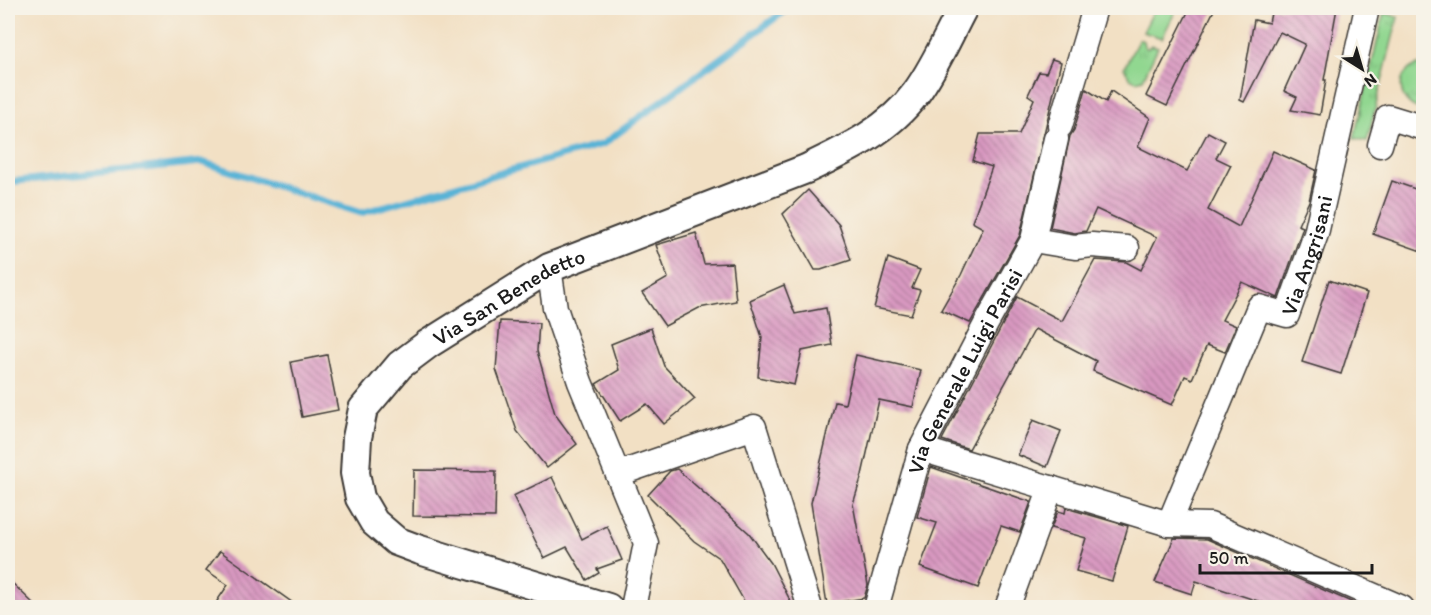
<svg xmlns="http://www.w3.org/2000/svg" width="1431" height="615" font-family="Itim,sans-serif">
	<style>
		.grass { fill: url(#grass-tufts); stroke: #567a56; stroke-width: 1.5 }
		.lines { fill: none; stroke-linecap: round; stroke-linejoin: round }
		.stream { stroke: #58b3d6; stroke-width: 7 }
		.building { fill: url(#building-back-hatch) }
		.minor-casing { stroke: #3c3935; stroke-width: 27 }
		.tertiary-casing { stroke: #3c3935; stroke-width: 32 }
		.minor { stroke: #fff; stroke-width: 24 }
		.tertiary { stroke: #fff; stroke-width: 28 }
		.labels { text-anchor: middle; stroke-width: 4.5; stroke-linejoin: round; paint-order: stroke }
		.street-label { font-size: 22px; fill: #1c1c1c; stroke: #f7f3e8 }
	</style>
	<defs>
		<pattern id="grass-tufts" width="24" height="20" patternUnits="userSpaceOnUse" patternTransform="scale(1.5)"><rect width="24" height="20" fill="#91d790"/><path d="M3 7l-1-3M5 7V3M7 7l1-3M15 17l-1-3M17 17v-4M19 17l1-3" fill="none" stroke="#7cb87c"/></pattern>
		<pattern id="building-back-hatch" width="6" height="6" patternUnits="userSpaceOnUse" patternTransform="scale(1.5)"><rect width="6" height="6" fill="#d999c1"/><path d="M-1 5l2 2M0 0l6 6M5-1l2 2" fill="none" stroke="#af7c9c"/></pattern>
	</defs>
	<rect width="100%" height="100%" fill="#f7f3e8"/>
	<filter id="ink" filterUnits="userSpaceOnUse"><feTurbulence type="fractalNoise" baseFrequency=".0167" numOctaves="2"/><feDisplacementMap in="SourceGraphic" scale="12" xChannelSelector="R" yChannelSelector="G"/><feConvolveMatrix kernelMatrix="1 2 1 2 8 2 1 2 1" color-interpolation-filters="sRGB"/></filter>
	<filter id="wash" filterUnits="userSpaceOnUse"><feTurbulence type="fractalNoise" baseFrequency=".008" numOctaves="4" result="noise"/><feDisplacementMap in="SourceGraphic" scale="24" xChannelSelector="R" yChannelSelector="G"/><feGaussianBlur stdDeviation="1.35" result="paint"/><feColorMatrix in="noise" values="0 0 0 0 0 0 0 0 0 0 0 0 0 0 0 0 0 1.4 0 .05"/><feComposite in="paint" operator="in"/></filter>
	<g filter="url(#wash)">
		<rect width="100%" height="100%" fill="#f2e0c4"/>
		<g class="grass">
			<polygon points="1155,8 1177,8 1162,38 1143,32"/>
			<polygon points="1384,13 1398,17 1367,141 1354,138"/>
			<polygon points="1139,39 1143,41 1144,46 1147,49 1151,45 1158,47 1143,79 1136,81 1130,78 1124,68"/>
			<path d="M1423 64 1424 110H1423C1394 104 1394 67 1423 64Z"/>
		</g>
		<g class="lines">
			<polyline class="stream" points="8,182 202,162 361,213 603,144 789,8"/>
		</g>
		<g id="blocks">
			<g class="building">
				<polygon points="1190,8 1215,8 1167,106 1146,96"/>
				<polygon points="1272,8 1337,8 1324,80 1326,80 1320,115 1291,110 1297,97 1284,91 1305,44 1280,32 1244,102 1240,100 1254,20 1269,23"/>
				<polygon points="1052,59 1061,62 1020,235 970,323 941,310 961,275 983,228 972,222 992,167 973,161 980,134 1019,134 1034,99 1028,95 1039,72 1046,73"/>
				<polygon points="1086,89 1106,102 1111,91 1150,118 1138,147 1187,171 1208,132 1225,141 1216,158 1231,165 1208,210 1239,227 1273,151 1316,170 1309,201 1298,225 1303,227 1302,230 1278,298 1242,282 1222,320 1236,326 1225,352 1207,345 1192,379 1185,376 1172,405 1093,371 1096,361 1035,329 969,449 942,440 1017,297 1062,321 1095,260 1126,262 1141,270 1157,237 1096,209 1086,231 1075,233 1050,228 1070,136 1074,130"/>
				<polygon points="1392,181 1424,192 1424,252 1373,234"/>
				<polygon points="808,190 839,225 851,260 821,270 815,270 783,214"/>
				<polygon points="696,233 704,264 732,263 736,301 699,308 665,326 642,293 668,278 656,245"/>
				<polygon points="888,258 920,270 912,288 920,290 911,315 874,308"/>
				<polygon points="1329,280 1367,293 1341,374 1302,362"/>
				<polygon points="784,285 795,314 826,308 832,345 802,351 794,385 758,377 762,337 750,300"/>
				<polygon points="500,321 539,323 537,351 555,414 577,444 547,468 517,431 496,369"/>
				<polygon points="651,328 664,366 695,399 664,424 647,404 620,421 596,384 619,370 611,344"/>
				<polygon points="327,355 338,410 302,417 291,362"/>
				<polygon points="856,355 921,370 913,407 879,400 862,475 853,504 868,585 864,598 827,604 811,503 835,402 845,404"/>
				<polygon points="1033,420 1061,431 1047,467 1018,455"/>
				<polygon points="931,467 1031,502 1020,532 1001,526 978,588 920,567 937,523 917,517"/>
				<polygon points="677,469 749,533 771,563 794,608 748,608 720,559 694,541 648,495 670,471"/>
				<polygon points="414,470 496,471 495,517 413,516"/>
				<polygon points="552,477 582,539 607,526 622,560 597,569 599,573 587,580 567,547 544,558 513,496"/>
				<polygon points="1066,508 1128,526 1112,581 1076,571 1086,538 1051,528 1058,511 1065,513"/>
				<polygon points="1174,538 1207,539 1358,605 1357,608 1280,608 1196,581 1192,594 1155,582"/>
				<polygon points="220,551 300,608 227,608 217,601 228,585 206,570"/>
				<polygon points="8,579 38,608 8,608"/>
			</g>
		</g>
	</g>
	<g filter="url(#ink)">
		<use href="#blocks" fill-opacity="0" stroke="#3c3935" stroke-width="1.5"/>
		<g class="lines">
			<g class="minor-casing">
				<g id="minor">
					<polyline points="1060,126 1095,8"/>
					<polyline points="1380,145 1388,117 1424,128"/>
					<polyline points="1033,240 1075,247 1092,245 1127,248"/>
					<polyline points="549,268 555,308 580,382 646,543 633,608"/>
					<polyline points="921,449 1169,524 1210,525 1402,608"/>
					<polyline points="618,474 754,427 810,608"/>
					<path id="s1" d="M1169 524 1259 307 1287 315 1316 234 1367 8"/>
					<path id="s2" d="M876 608 921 449 986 324 1033 240 1056 139"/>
					<polyline points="1007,608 1051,488"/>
				</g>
			</g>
			<g class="tertiary-casing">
				<g id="tertiary">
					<path id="s3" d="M608 608 420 550 396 541 374 522 360 498 355 473 357 438 363 409 400 365 428 344 549 268 806 169C846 150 889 130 916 93 935 67 948 36 963 8"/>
				</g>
			</g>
			<use href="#minor" class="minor"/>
			<use href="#tertiary" class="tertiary"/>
		</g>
	</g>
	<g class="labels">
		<g class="street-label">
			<text dy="8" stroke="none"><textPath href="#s1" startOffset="327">Via Angrisani</textPath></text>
			<text dy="8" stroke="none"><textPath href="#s3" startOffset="556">Via San Benedetto</textPath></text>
			<text dy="8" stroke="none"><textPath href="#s2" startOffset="254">Via Generale Luigi Parisi</textPath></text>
		</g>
	</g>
	<rect width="1431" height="615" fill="none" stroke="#f7f3e8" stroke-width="30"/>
	<g transform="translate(1362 69) rotate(143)" stroke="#f7f3e8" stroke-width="4.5" paint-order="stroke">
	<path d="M0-4.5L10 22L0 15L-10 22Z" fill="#1c1c1c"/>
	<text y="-9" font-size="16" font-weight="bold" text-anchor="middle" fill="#1c1c1c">N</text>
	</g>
	<path d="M1200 564v9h172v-9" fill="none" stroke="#1c1c1c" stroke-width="3"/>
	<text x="1209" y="564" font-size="18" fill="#1c1c1c" stroke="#f7f3e8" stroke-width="4.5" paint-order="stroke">50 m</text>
</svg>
